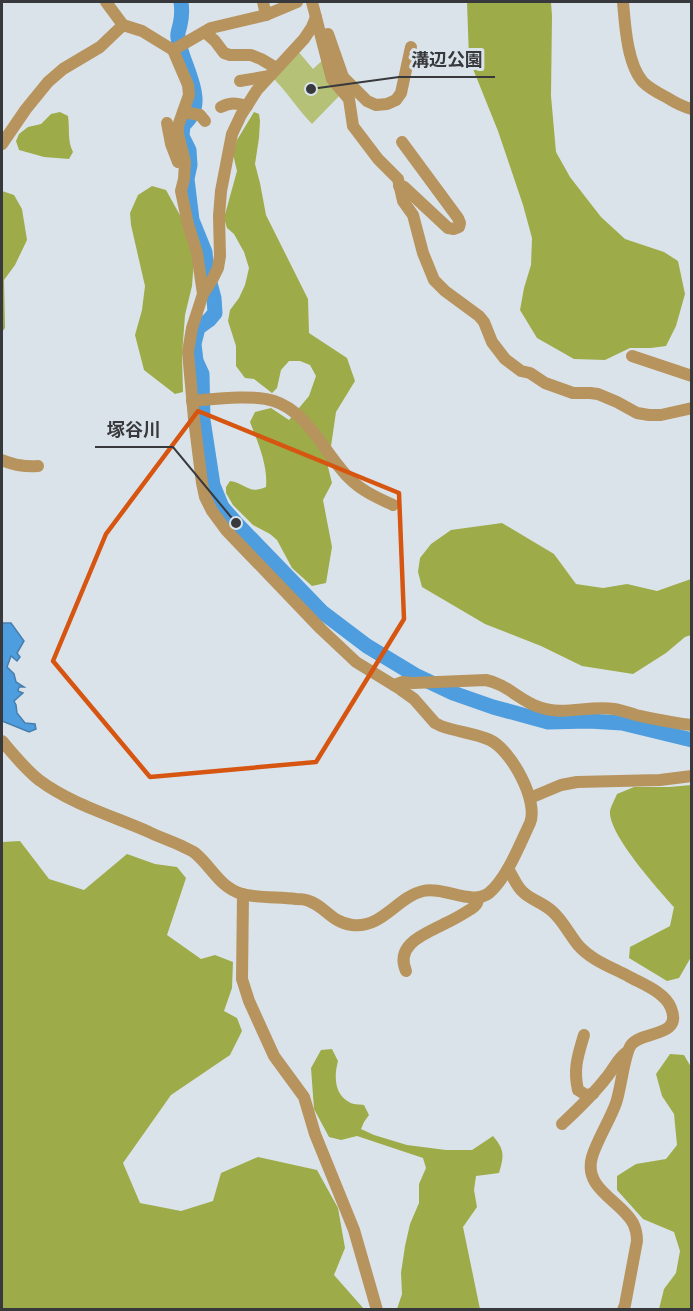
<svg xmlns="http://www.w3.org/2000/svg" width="693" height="1311" font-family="Ubuntu,'Noto Sans JP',sans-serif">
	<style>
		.green { fill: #b4c177 }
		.forest { fill: #9dac48 }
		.water { fill: #4d9ddf; stroke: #467fae; stroke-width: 1.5 }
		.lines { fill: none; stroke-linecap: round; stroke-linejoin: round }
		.river { stroke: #4d9ddf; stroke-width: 15 }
		.minor { stroke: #b7945d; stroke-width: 12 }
		.marked { fill: none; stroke: #d65611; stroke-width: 4.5; stroke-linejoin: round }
		.leader { fill: none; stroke: #37393c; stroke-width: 2 }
		.callout-dot { fill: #37393c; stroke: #dbe3ea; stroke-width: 2 }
		.callout-label { font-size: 18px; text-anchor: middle; font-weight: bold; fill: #37393c; stroke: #dbe3ea; stroke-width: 6; stroke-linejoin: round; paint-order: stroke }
	</style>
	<rect width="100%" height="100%" fill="#dbe3ea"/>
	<path class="green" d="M297 50 313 69 325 58 342 93 312 124C298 110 288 93 274 79Z"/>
	<g class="forest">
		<polygon points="467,2 551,2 552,16 551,96 556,152 570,177 601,217 625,239 664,252 678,261 685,294 676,326 666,346 651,348 630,348 605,360 574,359 537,338 520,310 524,288 531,265 532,238 523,205 498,131 469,59"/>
		<path d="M60 112 68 116C70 130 67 140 73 152L69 159 44 157 19 150 16 141 19 134 28 127 41 124 51 114Z"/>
		<path d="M254 112 259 114 260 121 259 138 255 164 260 183 266 215 308 299 309 333 347 358 355 381 336 412 328 467 332 483 323 500 332 547 326 583 312 586 292 568 277 540 270 534 253 525 233 505 226 493V487L230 481C246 483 248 495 266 487 268 465 258 443 250 422L255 412 271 408 289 420 309 396 316 376 310 365 300 361H289L281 370 277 388 272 393 254 379 245 378 236 366V346L228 321 230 310 239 298 245 285 249 268 244 252 234 234 227 228 224 218 237 171 233 154 237 140Z"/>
		<polygon points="152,186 166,190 181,217 194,260 192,286 185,315 182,355 183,392 175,394 144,370 135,335 142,310 145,286 131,225 130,213 138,195"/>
		<polygon points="2,191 14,195 22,209 27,240 15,265 4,280 5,328 2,332"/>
		<polygon points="502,523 554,554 576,584 603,588 627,584 657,591 691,579 691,635 685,637 666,653 633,674 582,666 541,646 485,624 422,587 418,572 420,558 431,544 451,530"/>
		<path d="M691 785V957L679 978 667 981 629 958 630 947 670 926 674 907C658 889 608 834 610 811 611 806 615 799 617 794L634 787H669Z"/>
		<polygon points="20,841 49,879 84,890 127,854 155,864 177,867 186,878 167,935 201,959 215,955 233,962 232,988 224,1011 237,1018 242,1031 230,1055 171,1095 123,1163 140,1203 181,1211 213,1201 221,1173 258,1157 317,1170 338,1208 345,1248 334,1275 364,1309 2,1309 2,842"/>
		<path d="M332 1049 338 1061C334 1076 334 1094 349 1102 353 1105 359 1104 364 1105L369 1115 364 1122 361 1129 374 1135 407 1145 446 1150H472L493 1136C505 1150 504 1156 499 1173L476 1176 474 1190 477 1207 463 1227 480 1309H397L402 1294 401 1273 405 1246 410 1224 419 1203V1184L426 1168 423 1158 357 1136 341 1140 329 1137 314 1109 311 1068 321 1050Z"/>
		<polygon points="670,1054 684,1055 691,1067 691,1309 659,1309 664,1289 676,1273 680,1251 674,1232 643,1219 617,1190 617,1176 636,1164 666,1159 677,1145 674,1114 662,1096 656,1074"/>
	</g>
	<polygon class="water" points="2,623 11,623 24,641 17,653 20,657 17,661 11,656 7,667 14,674 16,682 24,687 19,687 18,691 23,693 14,701 16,705 17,713 25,723 35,724 36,729 29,732 2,721"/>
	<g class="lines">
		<path class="river" d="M181 2C182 9 182 17 180 25 179 30 177 33 178 38 182 67 211 102 183 125L182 136 189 150 190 165 187 179 192 220 205 252 207 272 214 298 215 313 209 320 198 328 194 344 196 361 202 374 203 420 213 485 222 507 236 523 322 612 367 646 415 675 453 693 493 707 548 722 589 721 622 723 692 740"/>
		<g class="minor">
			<polyline points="106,2 123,25 142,31 173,50 188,85 189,95 178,126 178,134 185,162 184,179 181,191 188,224 197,253 203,294"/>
			<polyline points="263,2 266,15"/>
			<polyline points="312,2 332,79 349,99 353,126 378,159 398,179 403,201 413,215 423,253 434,280 445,291 479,316 484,322 492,342 505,359 521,371 530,373 545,383 573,393 590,393 598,394 617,402 637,413 649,415 661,415 692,408"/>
			<path d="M623 2C625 25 627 64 643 82 649 88 658 93 666 97 674 102 682 107 692 109"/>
			<polyline points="205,32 215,41 224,53 230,55 251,55 261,59 276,68"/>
			<polyline points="328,34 343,77 367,101 376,105 387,104 396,100 401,93 411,47"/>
			<polyline points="173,50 211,28 266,15 297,2"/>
			<polyline points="240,81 269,76"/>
			<path d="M221 107C231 102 236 103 247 106"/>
			<polyline points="183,112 200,115 205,121"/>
			<polyline points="167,123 171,144 178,162"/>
			<polyline points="2,144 26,109 48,82 63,69 100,47 123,25"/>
			<polyline points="399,186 404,187 448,228 454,229 459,227 460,223 458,218 402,142"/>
			<polyline points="632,356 692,376"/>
			<path d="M192 401C215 399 252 394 274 401 309 412 325 455 350 479 362 491 378 498 393 505"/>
			<path d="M2 460C15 465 24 467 38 466"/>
			<path d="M394 685 402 682 413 683 486 680C507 684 520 701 539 707 563 716 589 705 614 709 621 710 629 713 636 715 655 719 673 723 692 725"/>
			<path d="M2 741C13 754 25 769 39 780 71 804 113 816 149 832 161 838 185 846 195 853 211 866 220 888 242 894 257 898 279 897 296 899 300 899 305 899 309 901 326 907 331 922 352 925 382 929 397 897 423 891 443 886 473 906 489 893 507 878 520 844 530 823 539 801 511 750 490 740 475 733 457 732 441 726L435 723 414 699 400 689 356 662 321 629 226 530 212 511 205 497 202 483 194 419 188 352 192 328 203 294 212 280 218 268 220 256 219 216 221 191 232 134 241 115 257 90 304 39 312 27 316 17"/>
			<polyline points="530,798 561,785 577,782 660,780 692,776"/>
			<path d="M508 869C513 876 516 886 523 892 531 900 544 903 553 912 563 921 569 934 578 945 591 960 611 967 628 976 642 984 665 992 671 1008 683 1038 642 1030 631 1045 624 1055 621 1089 616 1103 610 1120 597 1140 592 1157 583 1189 620 1200 633 1223 636 1229 637 1235 637 1241L625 1305 623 1310"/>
			<polyline points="243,894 242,979 249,1001 274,1056 304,1097 315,1134 354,1230 377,1310"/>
			<path d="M406 971C394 943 428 933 446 923 455 919 463 914 471 909 475 906 478 904 478 898"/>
			<path d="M584 1035C578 1055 573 1069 578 1090L586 1095 593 1094"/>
			<path d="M562 1124C578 1109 593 1095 606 1078 614 1069 617 1059 627 1052"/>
		</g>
	</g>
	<path class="marked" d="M198 411 399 493 404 619 316 762 150 777 53 661 106 534Z"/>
	<path class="leader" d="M311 89L399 77H495M236 523L173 447H95"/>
	<g class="callout-dot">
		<circle cx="311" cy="89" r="6"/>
		<circle cx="236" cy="523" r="6"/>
	</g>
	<g class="callout-label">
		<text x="447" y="66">溝辺公園</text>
		<text x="134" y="436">塚谷川</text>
	</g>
	<rect width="693" height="1311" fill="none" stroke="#37393c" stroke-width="6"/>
</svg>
